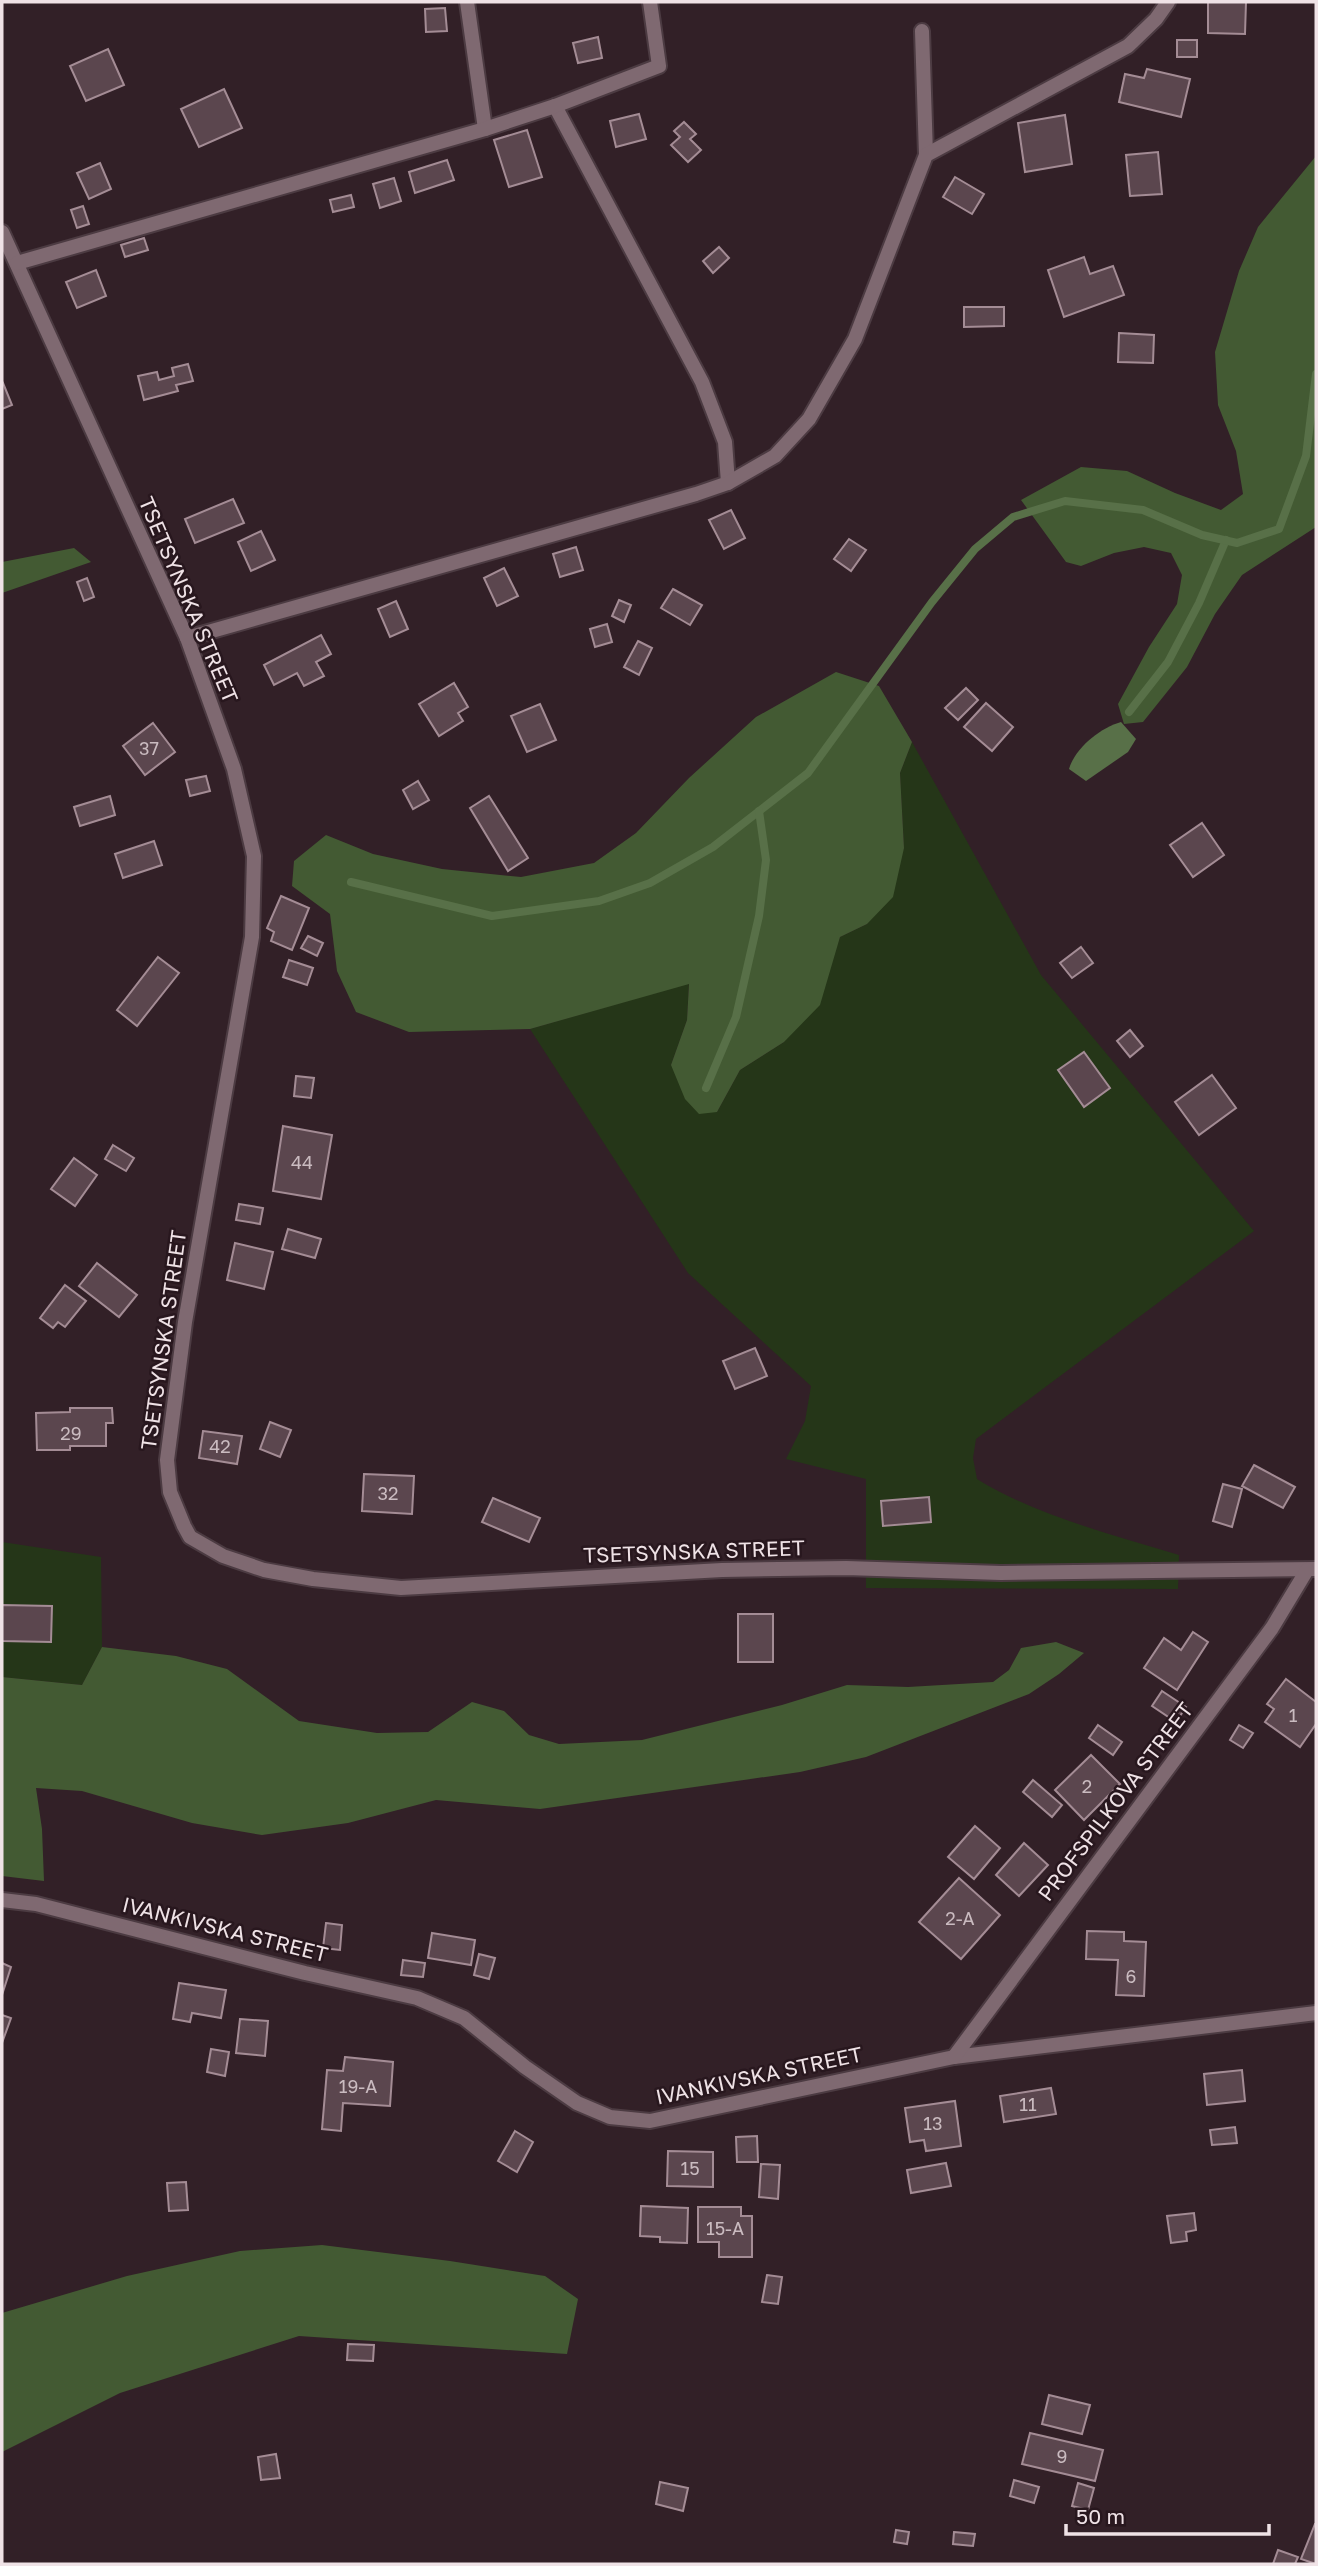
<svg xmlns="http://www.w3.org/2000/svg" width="1318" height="2566" font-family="'Golos Text',sans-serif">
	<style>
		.green { fill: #253618 }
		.forest { fill: #435a33 }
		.water { fill: #587048 }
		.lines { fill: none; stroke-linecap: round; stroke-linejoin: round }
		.stream { stroke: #587048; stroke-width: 8 }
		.building { fill: #5b464e; stroke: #a48c95; stroke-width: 2 }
		.street-casing { stroke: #4c3b42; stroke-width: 18 }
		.street { stroke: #7f6971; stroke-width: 14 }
		.labels { text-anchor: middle; stroke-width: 5; stroke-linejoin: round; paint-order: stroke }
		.number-label { font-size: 18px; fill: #cabbc0 }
		.street-label { font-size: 21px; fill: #efe2e6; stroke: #28171e }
	</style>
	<rect width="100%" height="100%" fill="#322027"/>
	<g class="green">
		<path d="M912 742 1041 975 1254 1231 976 1439 973 1458 977 1479C1037 1516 1111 1534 1179 1555L1178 1589 866 1588V1479L786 1459 805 1421 811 1386 688 1273 530 1029 689 983 687 1020 671 1065 717 1112 740 1070 784 1042 831 962 840 937 867 924 904 848 900 773Z"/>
		<polygon points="2,1542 101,1557 102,1647 82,1685 2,1677"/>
	</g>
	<g class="forest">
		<polygon points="1316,156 1316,527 1242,575 1215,614 1187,667 1143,722 1124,724 1118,704 1149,647 1177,604 1182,575 1171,553 1144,547 1114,553 1081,566 1066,562 1021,500 1081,467 1127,471 1175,493 1221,510 1243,494 1236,451 1218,405 1215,352 1239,271 1258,227"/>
		<polygon points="74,548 91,562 2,593 2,562"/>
		<polygon points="836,672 879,686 912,742 900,773 904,848 893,897 867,924 840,937 820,1005 784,1042 740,1070 717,1112 699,1114 685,1099 671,1065 687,1020 689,984 530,1029 409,1032 356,1012 337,971 330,914 292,886 294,861 326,835 373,854 442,869 521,877 594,863 636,833 689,778 756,717"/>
		<polygon points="1056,1642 1084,1653 1059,1674 1029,1694 866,1757 800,1772 540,1809 436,1800 348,1823 262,1835 192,1823 82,1791 36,1788 42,1829 44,1881 2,1876 2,1677 82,1685 102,1647 176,1656 227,1669 299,1721 377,1733 428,1732 472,1702 504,1711 529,1735 559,1744 642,1740 782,1705 847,1685 908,1687 993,1682 1009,1670 1021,1648"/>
		<polygon points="322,2245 450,2261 545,2276 578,2299 567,2354 299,2336 120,2393 2,2452 2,2313 127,2276 240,2251"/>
	</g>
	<path class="water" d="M1121 722 1136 739 1128 752 1086 781 1069 769C1075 748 1100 728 1121 722Z"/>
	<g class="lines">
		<g class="stream">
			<polyline points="1129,712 1168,662 1199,603 1226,540"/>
			<polyline points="351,882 492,916 599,901 650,883 713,847 808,773 932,602 975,549 1013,517 1065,501 1143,510 1202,535 1237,543 1279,529 1306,456 1316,374"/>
			<polyline points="706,1088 736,1017 759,916 766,860 759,811"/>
		</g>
	</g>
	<g class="building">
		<polygon points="1208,2 1246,2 1245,34 1208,33"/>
		<polygon points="445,8 447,31 426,32 425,9"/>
		<polygon points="598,37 602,58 578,63 573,43"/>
		<rect x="1177" y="40" width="20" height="17"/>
		<polygon points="108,49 124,85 86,101 70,66"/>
		<polygon points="1147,69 1190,79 1181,117 1119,102 1125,74 1144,78"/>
		<polygon points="224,89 242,128 199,147 181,109"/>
		<polygon points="639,114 646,139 616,147 610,121"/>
		<polygon points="1065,115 1072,164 1025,172 1018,123"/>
		<polygon points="684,122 696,134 690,139 701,150 688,162 671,145 680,137 674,131"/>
		<polygon points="527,130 542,177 509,187 494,140"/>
		<polygon points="1158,152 1162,194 1130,196 1126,155"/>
		<polygon points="447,160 454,180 415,193 409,172"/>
		<polygon points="100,163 111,189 89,199 77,173"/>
		<polygon points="955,177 984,194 972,214 943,197"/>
		<polygon points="394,178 401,201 380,208 373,184"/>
		<polygon points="351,195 354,207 333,212 330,200"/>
		<polygon points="83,206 89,224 77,228 71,210"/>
		<polygon points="144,238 148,250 125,257 121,245"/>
		<polygon points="719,247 729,258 713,273 703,261"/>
		<polygon points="1084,257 1090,274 1113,266 1124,295 1064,317 1048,270"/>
		<polygon points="96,270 106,296 77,308 66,282"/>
		<polygon points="964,307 1004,307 1004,326 964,327"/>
		<polygon points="1119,333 1154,335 1153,363 1118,362"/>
		<polygon points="188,364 193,381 176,385 178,391 144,400 138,376 157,372 159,380 174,376 172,368"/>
		<polygon points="3,383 12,405 2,409 2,384"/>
		<polygon points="233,499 244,523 195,543 185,519"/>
		<polygon points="731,510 745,538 724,549 709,520"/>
		<polygon points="261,531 275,560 251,571 238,542"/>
		<polygon points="849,539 866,550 851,571 834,559"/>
		<polygon points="576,547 583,570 560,577 553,554"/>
		<polygon points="504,568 518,596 497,606 484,578"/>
		<polygon points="87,578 94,597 84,601 77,582"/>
		<polygon points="673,589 702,605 690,625 661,608"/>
		<polygon points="619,600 631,605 624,622 612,616"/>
		<polygon points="396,601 408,629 390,637 378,609"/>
		<polygon points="607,624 612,642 595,647 590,629"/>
		<polygon points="321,635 331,654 316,662 324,676 304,686 297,673 274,685 264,665"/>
		<polygon points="638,641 652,648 639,675 624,667"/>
		<polygon points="454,683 468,707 458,713 463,721 439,736 419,704"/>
		<polygon points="966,688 978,700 958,720 945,708"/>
		<polygon points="986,703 1013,727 992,751 964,727"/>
		<polygon points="540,704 556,740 527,752 511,716"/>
		<polygon points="153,723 175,752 145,775 123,746"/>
		<polygon points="206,776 210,791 190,796 186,780"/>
		<polygon points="418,781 429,800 413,809 403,790"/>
		<polygon points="110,796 115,815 80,826 74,807"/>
		<polygon points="489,796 528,858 508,871 470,808"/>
		<polygon points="1202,823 1224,855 1193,877 1170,845"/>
		<polygon points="154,841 162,865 123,878 115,854"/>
		<polygon points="281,896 309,908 292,950 271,941 274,932 267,928"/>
		<polygon points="308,936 323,943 317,956 301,948"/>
		<polygon points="1081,947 1093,963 1072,978 1060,963"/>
		<polygon points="158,957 179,973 137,1026 117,1010"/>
		<polygon points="289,960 313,968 307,985 283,977"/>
		<polygon points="1130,1030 1143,1046 1130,1057 1117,1041"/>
		<polygon points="1084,1052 1110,1088 1084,1107 1058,1070"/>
		<polygon points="1212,1075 1236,1108 1199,1135 1175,1102"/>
		<polygon points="296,1076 314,1078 311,1098 294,1096"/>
		<polygon points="283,1126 332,1135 321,1199 273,1191"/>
		<polygon points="113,1145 134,1158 126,1171 105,1159"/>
		<polygon points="74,1158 97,1175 75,1206 51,1189"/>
		<polygon points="239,1204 263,1208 260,1224 236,1220"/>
		<polygon points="288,1229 321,1239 315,1258 282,1249"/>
		<polygon points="235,1243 273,1252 264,1289 227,1280"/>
		<polygon points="97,1263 137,1295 119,1317 79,1286"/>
		<polygon points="65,1285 86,1301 65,1327 58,1322 53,1328 40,1318"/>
		<polygon points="755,1348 767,1376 735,1389 723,1361"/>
		<polygon points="70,1408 112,1408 113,1423 106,1423 106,1446 70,1446 70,1450 37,1450 36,1413 70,1412"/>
		<polygon points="270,1422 291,1430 280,1457 260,1449"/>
		<polygon points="203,1431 242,1436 237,1464 199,1458"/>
		<polygon points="1254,1465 1295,1487 1283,1508 1242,1486"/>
		<polygon points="364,1474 414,1476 412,1514 362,1511"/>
		<polygon points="1223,1484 1242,1489 1232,1527 1213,1521"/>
		<polygon points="929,1497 931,1522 883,1526 881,1501"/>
		<polygon points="493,1498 540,1518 529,1542 482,1522"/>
		<polygon points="2,1605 52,1606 51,1642 2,1641"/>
		<rect x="738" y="1614" width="35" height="48"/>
		<polygon points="1193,1632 1208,1642 1177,1690 1144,1668 1164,1638 1181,1650"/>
		<polygon points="1286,1679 1316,1702 1316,1724 1300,1747 1265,1722 1274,1709 1267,1704"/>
		<polygon points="1162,1691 1186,1707 1176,1722 1152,1706"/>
		<polygon points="1098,1725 1122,1742 1113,1755 1089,1738"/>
		<polygon points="1239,1725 1253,1733 1243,1748 1230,1740"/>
		<polygon points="1091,1755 1120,1784 1084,1820 1055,1790"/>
		<polygon points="1033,1780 1062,1805 1052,1817 1023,1792"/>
		<polygon points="975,1826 1000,1848 974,1879 948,1857"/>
		<polygon points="1024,1843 1048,1865 1019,1896 996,1875"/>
		<polygon points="959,1878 1000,1915 961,1959 919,1922"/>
		<polygon points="326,1923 342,1925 340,1950 323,1948"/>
		<polygon points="1087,1931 1124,1932 1124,1941 1146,1942 1144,1996 1116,1995 1118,1960 1086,1959"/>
		<polygon points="432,1933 475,1940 471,1965 428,1958"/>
		<polygon points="479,1954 495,1958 489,1979 474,1975"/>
		<polygon points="403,1960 425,1963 423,1977 401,1975"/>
		<polygon points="2,1963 11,1967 2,1995"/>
		<polygon points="179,1983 226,1990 221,2018 192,2013 190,2022 173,2019"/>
		<polygon points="2,2015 11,2018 2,2043"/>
		<polygon points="240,2019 268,2021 265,2056 236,2053"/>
		<polygon points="211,2049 229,2052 225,2076 207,2072"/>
		<polygon points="345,2057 393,2062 390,2106 343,2103 341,2131 322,2129 327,2070 343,2071"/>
		<polygon points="1242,2070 1245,2101 1207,2105 1204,2074"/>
		<polygon points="1051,2088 1056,2114 1004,2122 1000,2096"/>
		<polygon points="955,2101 961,2146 926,2151 924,2140 910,2142 905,2108"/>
		<polygon points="1235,2127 1237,2143 1212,2145 1210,2130"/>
		<polygon points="515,2131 533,2142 517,2172 498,2161"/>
		<polygon points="757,2136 758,2162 737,2162 736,2137"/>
		<polygon points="668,2151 713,2152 713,2187 667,2186"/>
		<polygon points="946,2163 951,2186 911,2193 907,2170"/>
		<polygon points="761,2164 780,2165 778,2199 759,2197"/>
		<polygon points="186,2182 188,2210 169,2211 167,2183"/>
		<polygon points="641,2206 688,2208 687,2243 660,2242 660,2237 640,2236"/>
		<polygon points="698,2207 741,2207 741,2216 752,2216 752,2257 719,2257 719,2242 698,2242"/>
		<polygon points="1194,2213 1196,2230 1186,2232 1187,2241 1171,2243 1167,2216"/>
		<polygon points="767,2275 782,2277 778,2304 762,2302"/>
		<polygon points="348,2344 374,2345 373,2361 347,2360"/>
		<polygon points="1049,2395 1090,2405 1082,2434 1042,2424"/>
		<polygon points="1030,2433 1103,2450 1095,2481 1022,2464"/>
		<polygon points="276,2454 280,2478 261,2480 258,2457"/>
		<polygon points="1014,2480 1039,2487 1034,2503 1010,2496"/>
		<polygon points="660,2482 688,2488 683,2511 656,2504"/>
		<polygon points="1078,2483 1094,2488 1088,2510 1072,2506"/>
		<polygon points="1315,2524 1316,2524 1316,2564 1301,2559"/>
		<polygon points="896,2530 909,2532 907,2544 894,2542"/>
		<polygon points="954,2532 975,2534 973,2546 953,2544"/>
		<polygon points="1278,2550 1298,2557 1295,2564 1273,2564"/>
	</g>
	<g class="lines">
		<g class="street-casing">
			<g id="street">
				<polyline points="467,2 485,129"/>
				<polyline points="922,31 926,155"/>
				<polyline points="555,106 702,382 725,442 728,483"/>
				<polyline points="2,232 187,638 234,769 254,856 252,937 185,1322 167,1460 170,1492 184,1526 190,1537 223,1556 264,1570 313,1579 401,1588 722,1570 846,1568 1001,1573 1316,1569"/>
				<polyline points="17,263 485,129 555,106 659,66 650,2"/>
				<polyline points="187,638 696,494 728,483 775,456 809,419 855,339 926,155 1128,46 1156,19 1168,2"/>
				<polyline points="2,1900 36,1904 305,1973 417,1998 464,2018 525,2067 577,2103 610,2117 650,2121 954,2057 1316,2013"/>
				<polyline points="954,2057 1272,1628 1307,1570"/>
			</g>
		</g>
		<use href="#street" class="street"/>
	</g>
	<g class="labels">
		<g class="number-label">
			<text x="149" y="755">37</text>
			<text x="302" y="1169">44</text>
			<text x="71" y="1440">29</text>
			<text x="220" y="1453">42</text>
			<text x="388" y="1500">32</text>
			<text x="1293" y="1722">1</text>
			<text x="1087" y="1793">2</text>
			<text x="960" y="1925">2-А</text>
			<text x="1131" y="1983">6</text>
			<text x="358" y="2093">19-А</text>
			<text x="1028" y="2111">11</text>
			<text x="933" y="2130">13</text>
			<text x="690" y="2175">15</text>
			<text x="725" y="2235">15-А</text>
			<text x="1062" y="2463">9</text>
		</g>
		<g class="street-label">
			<text transform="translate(188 600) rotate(67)" y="7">TSETSYNSKA STREET</text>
			<text transform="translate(164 1340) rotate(-82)" y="7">TSETSYNSKA STREET</text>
			<text transform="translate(694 1552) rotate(-2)" y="7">TSETSYNSKA STREET</text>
			<text transform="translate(1116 1802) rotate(-53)" y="7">PROFSPILKOVA STREET</text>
			<text transform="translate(225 1930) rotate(14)" y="7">IVANKIVSKA STREET</text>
			<text transform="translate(759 2076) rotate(-12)" y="7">IVANKIVSKA STREET</text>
		</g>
	</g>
	<rect width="1318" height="2566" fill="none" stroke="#efe2e6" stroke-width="7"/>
	<path d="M1066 2524v10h203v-10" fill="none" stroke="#efe2e6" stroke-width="3.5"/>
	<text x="1076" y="2524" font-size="21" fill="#efe2e6" stroke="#28171e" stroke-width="5" paint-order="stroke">50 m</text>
</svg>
